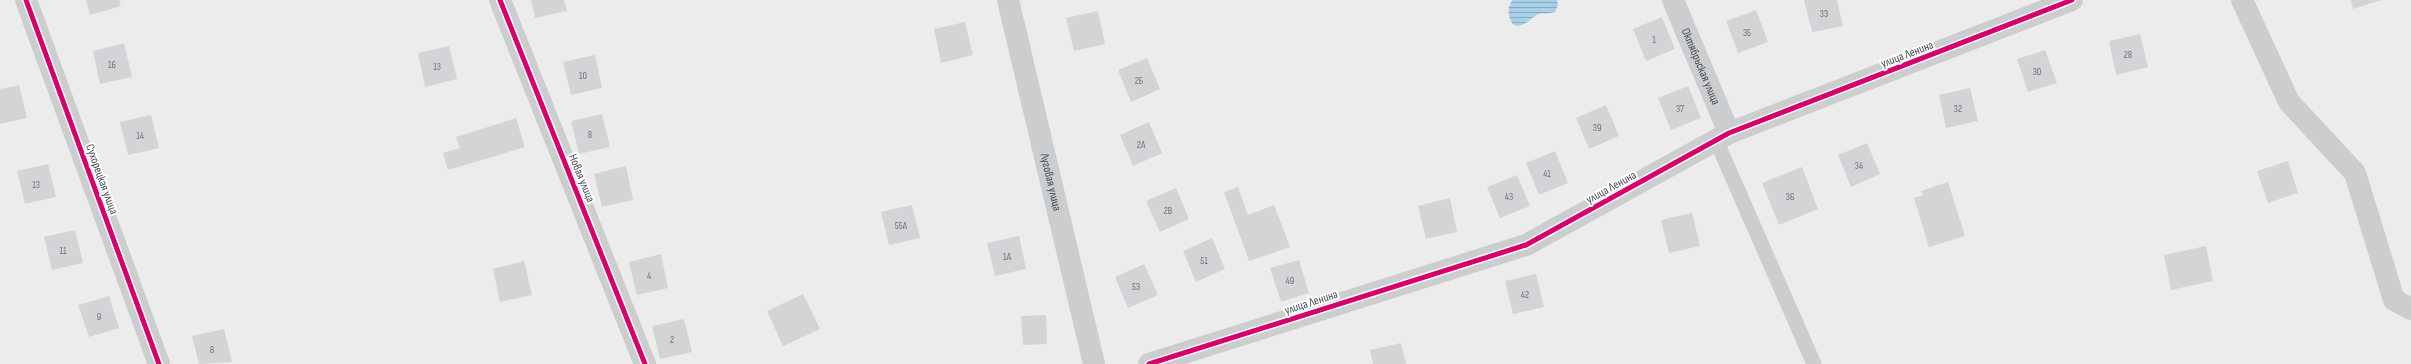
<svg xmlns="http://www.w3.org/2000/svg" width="2411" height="364" font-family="'Sofia Sans Condensed',sans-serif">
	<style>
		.water { fill: url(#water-rules) }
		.building { fill: #d4d4d7 }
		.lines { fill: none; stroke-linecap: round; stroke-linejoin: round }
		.service { stroke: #cbcdcf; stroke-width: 15 }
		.minor { stroke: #cbcdcf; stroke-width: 22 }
		.cycleway-casing { stroke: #fff; stroke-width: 8 }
		.cycleway { stroke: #d6006c; stroke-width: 5 }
		.labels { text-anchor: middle; stroke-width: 4; stroke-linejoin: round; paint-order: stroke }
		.number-label { font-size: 10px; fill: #6a7078 }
		.street-label { font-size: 12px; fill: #454c57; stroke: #fff }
	</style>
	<defs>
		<pattern id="water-rules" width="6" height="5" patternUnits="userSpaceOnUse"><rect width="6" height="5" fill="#a8d1e7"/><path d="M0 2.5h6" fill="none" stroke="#8bacbe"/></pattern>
	</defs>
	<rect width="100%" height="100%" fill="#edecec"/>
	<path class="water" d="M1513 0H1557L1558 5 1555 12C1549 14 1544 13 1539 14 1532 16 1514 39 1509 15 1508 9 1509 4 1513 0Z"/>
	<g class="building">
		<polygon points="86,0 119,0 121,6 90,15"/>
		<polygon points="531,0 564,0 567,11 535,18"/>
		<polygon points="1804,0 1837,0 1843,26 1812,32"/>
		<polygon points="2351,0 2382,0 2353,9"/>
		<polygon points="1756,10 1768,42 1738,53 1726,21"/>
		<polygon points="1098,11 1105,44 1074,51 1066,18"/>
		<polygon points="1662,17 1675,49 1646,61 1633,29"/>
		<polygon points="965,22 973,55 941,63 934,29"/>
		<polygon points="2140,34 2148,67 2116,75 2109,41"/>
		<polygon points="124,43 132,77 100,84 93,51"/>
		<polygon points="449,46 457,79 425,87 418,53"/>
		<polygon points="2045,50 2057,83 2028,92 2017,59"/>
		<polygon points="595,55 602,88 571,95 563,62"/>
		<polygon points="1147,58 1160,89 1131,102 1118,70"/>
		<polygon points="19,85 27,118 0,124 0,89"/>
		<polygon points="1688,86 1701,118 1671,130 1658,98"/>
		<polygon points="1970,88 1978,121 1946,128 1939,95"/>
		<polygon points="1606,105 1619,136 1589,149 1576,118"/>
		<polygon points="602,114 610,147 579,154 571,121"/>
		<polygon points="151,115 159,148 128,155 120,122"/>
		<polygon points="516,118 525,147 448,170 443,153 460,148 456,137"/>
		<polygon points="1149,122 1162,153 1133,166 1120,135"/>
		<polygon points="1867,143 1880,174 1851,187 1838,155"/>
		<polygon points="1555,151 1568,183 1539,195 1526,163"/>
		<polygon points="2288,161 2298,193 2268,203 2257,171"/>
		<polygon points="48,164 56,197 25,204 17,171"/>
		<polygon points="626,166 633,200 602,207 594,174"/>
		<polygon points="1802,167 1818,209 1779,225 1762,183"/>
		<polygon points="1517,175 1530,206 1500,218 1487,187"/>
		<polygon points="1948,182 1965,236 1929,247 1914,198 1923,195 1921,191"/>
		<polygon points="1238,187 1248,215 1274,205 1290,247 1249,261 1224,192"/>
		<polygon points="1176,188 1189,219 1160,232 1146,201"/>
		<polygon points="1450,198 1457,232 1426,239 1418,206"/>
		<polygon points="912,205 920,238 889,245 881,212"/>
		<polygon points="1692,213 1700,246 1669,253 1661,220"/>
		<polygon points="75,230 83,263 52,270 44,237"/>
		<polygon points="1019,236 1026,269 995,276 987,243"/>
		<polygon points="1212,238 1225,269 1196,282 1183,251"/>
		<polygon points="2206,246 2213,281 2171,290 2164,255"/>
		<polygon points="661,254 668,288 637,295 629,262"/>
		<polygon points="1299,260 1309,293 1281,302 1270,268"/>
		<polygon points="524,261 532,295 500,302 493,269"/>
		<polygon points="1144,264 1158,295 1128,308 1115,277"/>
		<polygon points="1536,274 1544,307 1513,314 1505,281"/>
		<polygon points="803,294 820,329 783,346 767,311"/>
		<polygon points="109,296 119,328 89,337 78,305"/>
		<polygon points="1046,315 1047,344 1023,345 1021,316"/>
		<polygon points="684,319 692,352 660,359 652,326"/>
		<polygon points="224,329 232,362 199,364 192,336"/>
		<polygon points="1401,343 1406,364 1373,364 1370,350"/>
	</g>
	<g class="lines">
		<polyline class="service" points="1716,140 1814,364"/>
		<g class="minor">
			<polyline points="26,0 159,364"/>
			<polyline points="500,0 645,364"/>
			<path id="s1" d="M1008 0 1094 364"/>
			<path id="s2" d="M1673 0 1729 133"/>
			<polyline points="2242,0 2289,102 2355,173 2394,300 2411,309"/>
			<polyline points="1149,364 1526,245 1729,133 2072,0"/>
		</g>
		<g class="cycleway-casing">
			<g id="cycleway">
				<polyline points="26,0 159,364"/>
				<polyline points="500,0 645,364"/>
				<polyline points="1149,364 1526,245 1729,133 2072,0"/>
			</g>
		</g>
		<use href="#cycleway" class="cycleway"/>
	</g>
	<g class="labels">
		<g class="number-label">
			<text x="1824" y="17">33</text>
			<text x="1747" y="36">35</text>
			<text x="1654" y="43">1</text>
			<text x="2128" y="58">28</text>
			<text x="112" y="68">16</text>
			<text x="437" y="70">13</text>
			<text x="2037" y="75">30</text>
			<text x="583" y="79">10</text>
			<text x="1139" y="84">2Б</text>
			<text x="1680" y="112">37</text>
			<text x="1958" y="112">32</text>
			<text x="1597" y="131">39</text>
			<text x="590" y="138">8</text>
			<text x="140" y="139">14</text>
			<text x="1141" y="148">2А</text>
			<text x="1859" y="169">34</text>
			<text x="1547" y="177">41</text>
			<text x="36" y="188">13</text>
			<text x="1509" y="200">43</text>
			<text x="1790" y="200">36</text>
			<text x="1168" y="214">2В</text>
			<text x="901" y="229">55А</text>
			<text x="63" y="254">11</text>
			<text x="1007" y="260">1А</text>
			<text x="1204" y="264">51</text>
			<text x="649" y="279">4</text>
			<text x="1290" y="284">49</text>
			<text x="1136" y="290">53</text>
			<text x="1525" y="298">42</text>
			<text x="99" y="320">9</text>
			<text x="672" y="343">2</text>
			<text x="212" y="353">8</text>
		</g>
		<g class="street-label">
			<text transform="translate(1907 54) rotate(-21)" y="4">улица Ленина</text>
			<text dy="4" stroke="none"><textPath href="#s2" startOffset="72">Октябрьская улица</textPath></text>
			<text transform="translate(582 178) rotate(68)" y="4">Новая улица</text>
			<text transform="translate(102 179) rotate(70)" y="4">Сухорецкая улица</text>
			<text dy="4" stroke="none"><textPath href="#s1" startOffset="187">Луговая улица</textPath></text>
			<text transform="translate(1611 187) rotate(-29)" y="4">улица Ленина</text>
			<text transform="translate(1311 302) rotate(-18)" y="4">улица Ленина</text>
		</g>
	</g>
</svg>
